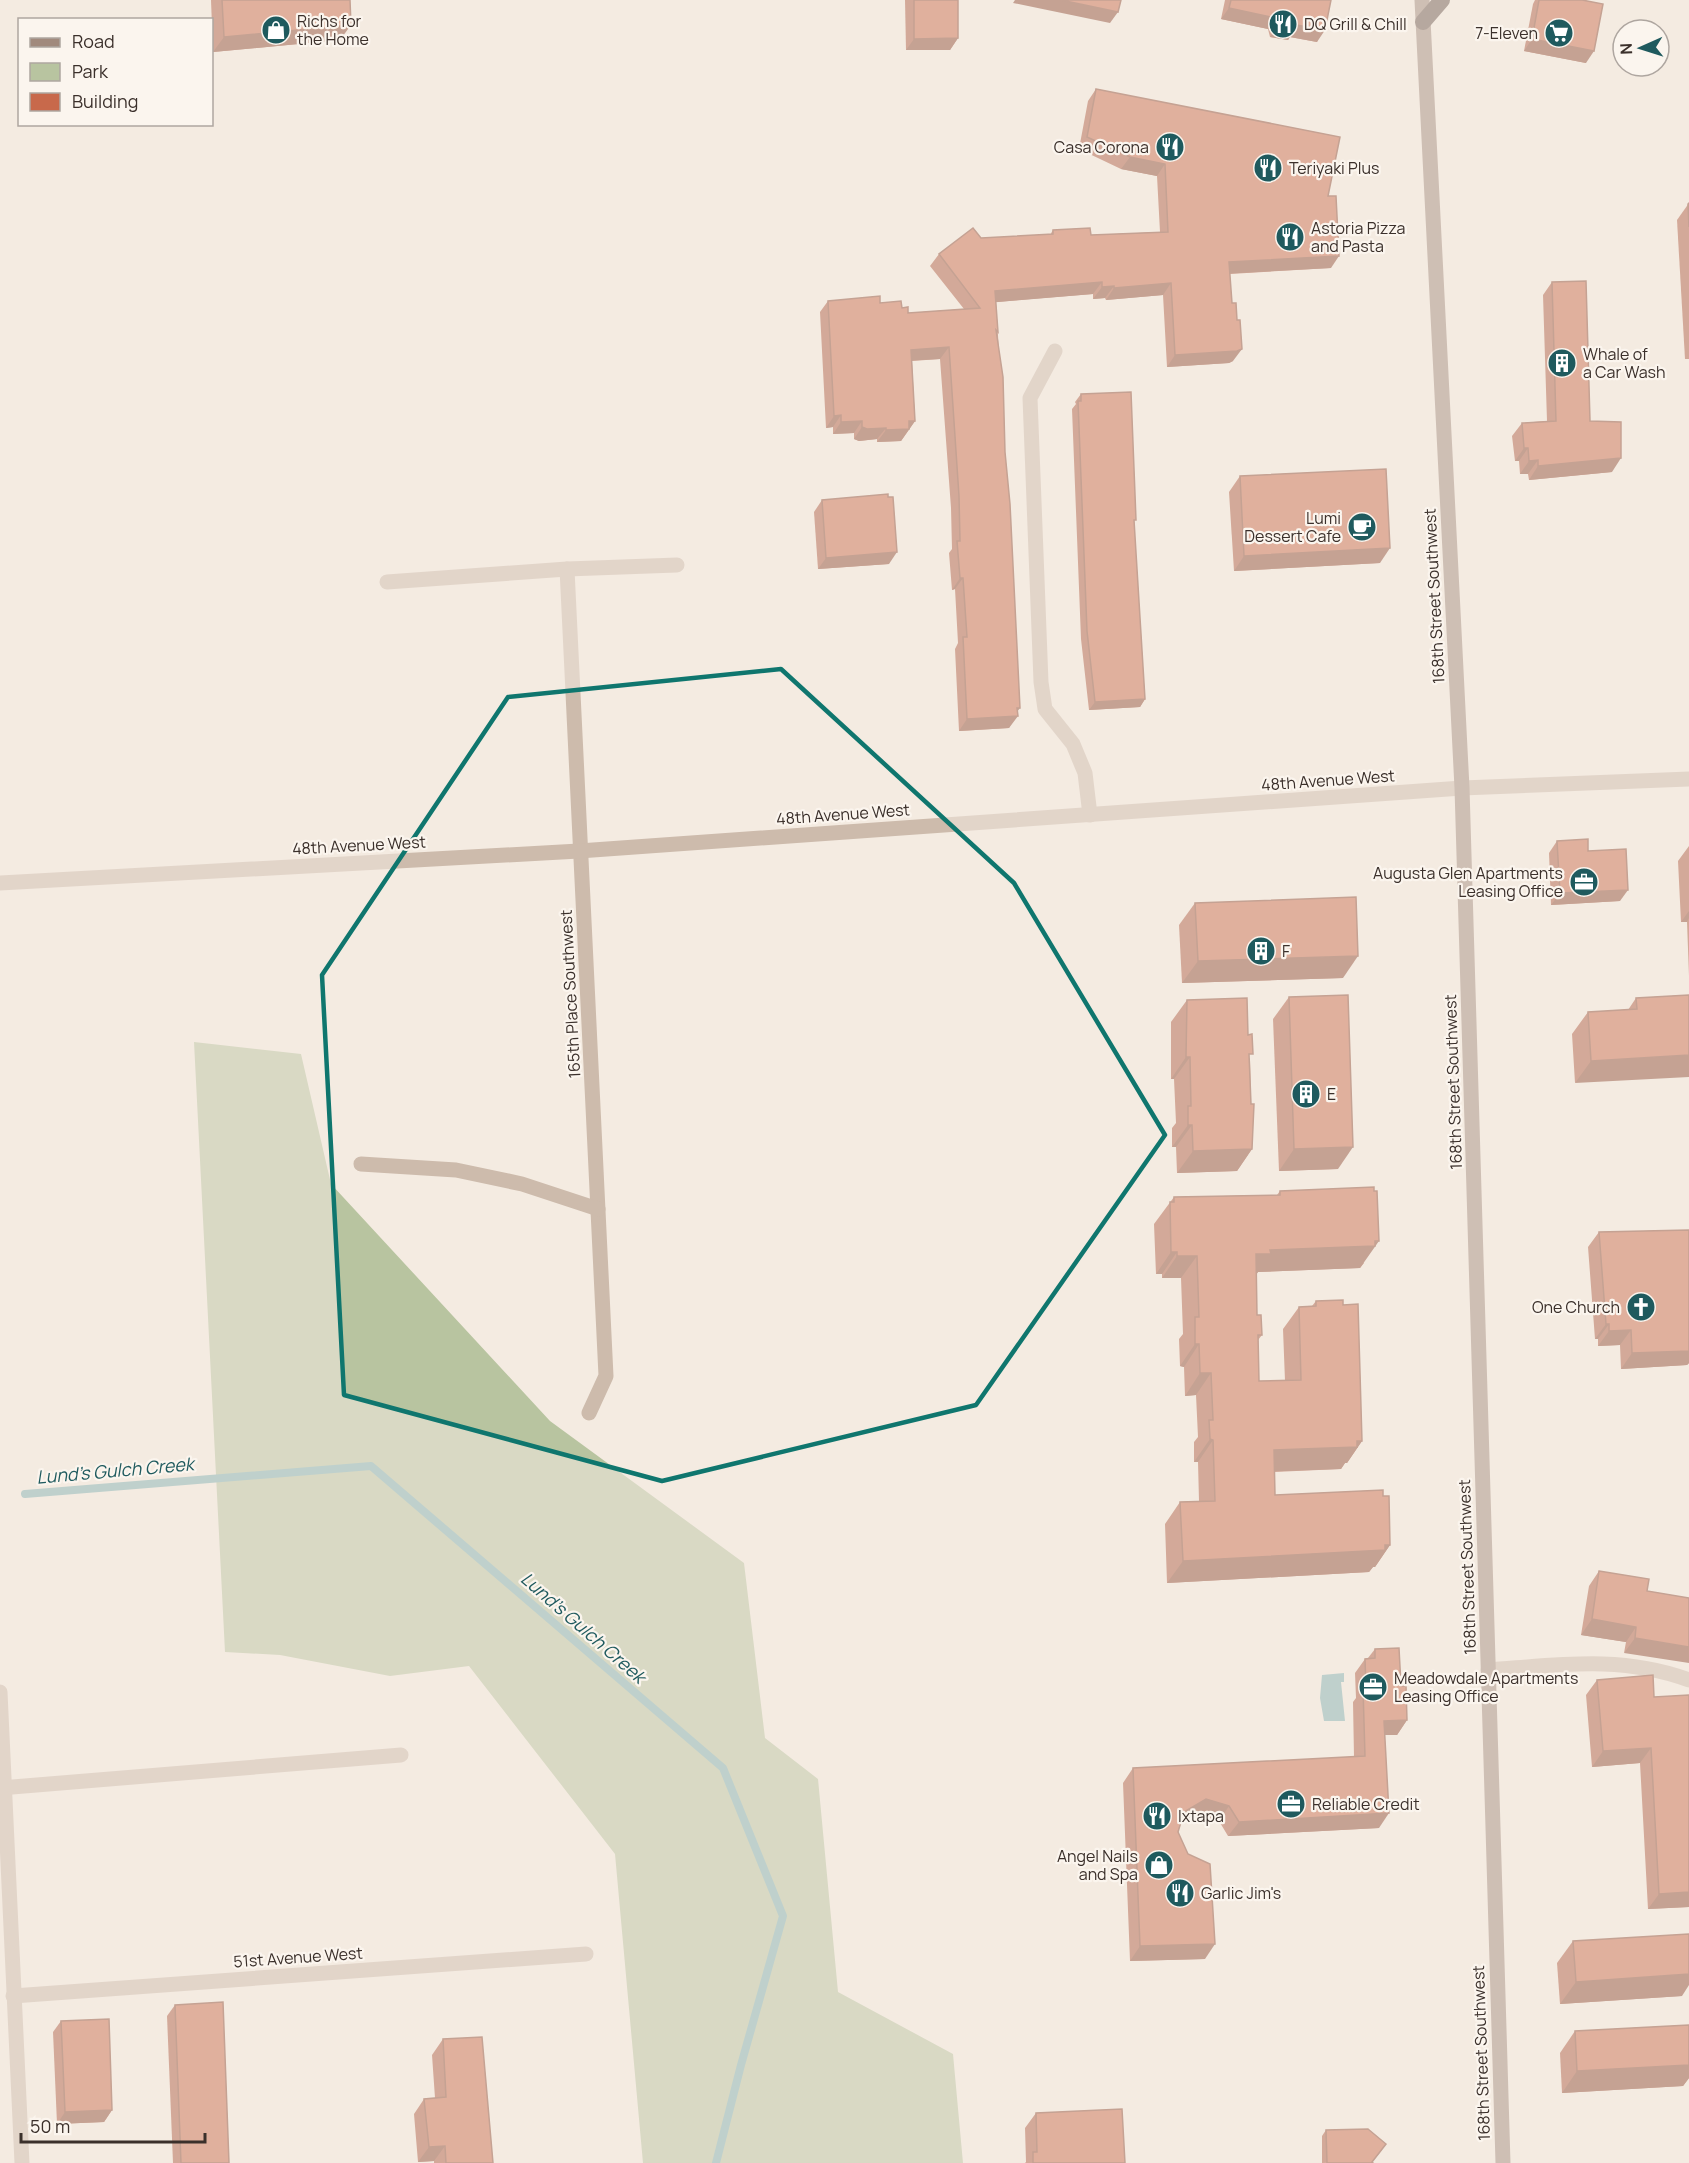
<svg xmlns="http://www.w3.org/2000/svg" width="1689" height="2163" font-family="Manrope,sans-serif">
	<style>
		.green { fill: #b8c4a0 }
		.water { fill: #7fb0b2 }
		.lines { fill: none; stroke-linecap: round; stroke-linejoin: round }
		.stream { stroke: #7fb0b2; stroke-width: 8 }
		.minor { stroke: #cdbbac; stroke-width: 15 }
		.tertiary { stroke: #cdbbac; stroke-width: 15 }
		.secondary { stroke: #a18a7d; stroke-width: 15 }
		.trunk { stroke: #6c584f; stroke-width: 16 }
		.wall { fill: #ac5a40 }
		.shaded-wall { fill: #8c4a34 }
		.building { fill: #c8694b; stroke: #8c4a34; stroke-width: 1.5 }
		.marked { fill: none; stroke: #0f766e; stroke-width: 4.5; stroke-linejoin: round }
		.labels { text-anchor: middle; stroke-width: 4.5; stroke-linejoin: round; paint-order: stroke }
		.poi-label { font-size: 16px; fill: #3b302b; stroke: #fbf5ee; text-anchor: start }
		.street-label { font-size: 16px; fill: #3b302b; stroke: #fbf5ee }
		.water-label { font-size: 18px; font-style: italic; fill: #1f5a5e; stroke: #fbf5ee }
	</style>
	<rect width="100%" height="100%" fill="#f4ebe1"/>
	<polygon class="green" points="194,1042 301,1054 331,1184 550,1421 744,1563 765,1738 818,1779 838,1992 953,2054 963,2163 643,2163 615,1854 469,1666 390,1676 280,1655 225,1652"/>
	<polygon class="water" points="1344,1673 1344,1682 1341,1682 1345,1721 1324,1721 1320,1698 1322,1675"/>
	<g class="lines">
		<polyline class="stream" points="25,1494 371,1466 723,1768 783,1916 741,2065 716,2163"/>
		<g class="minor">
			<polyline points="1055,351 1030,398 1041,682 1045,709 1073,744 1085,773 1090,815"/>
			<polyline points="567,569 606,1376 589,1413"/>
			<polyline points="387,582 567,569 677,565"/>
			<polyline points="1462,788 1689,779"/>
			<polyline points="361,1164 456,1170 522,1184 598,1209"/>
			<path d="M1488 1670C1558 1665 1622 1655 1689 1680"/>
			<polyline points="0,1788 401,1755"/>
			<polyline points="13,1996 586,1954"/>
		</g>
		<g class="tertiary">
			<polyline points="0,883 579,851 1462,788"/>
			<polyline points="0,1692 22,2163"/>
		</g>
		<polyline class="secondary" points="1422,0 1462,788 1503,2163"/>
		<polyline class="trunk" points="1423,22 1442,0"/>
	</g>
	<g class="wall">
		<polygon points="211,0 350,0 340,40 213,52"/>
		<polygon points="905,0 958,0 958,38 950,50 906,50"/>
		<polygon points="1225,0 1331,0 1317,42 1290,37 1288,40 1270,37 1268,29 1221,19"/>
		<polygon points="1535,0 1582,0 1586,63 1524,51 1533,4"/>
		<polygon points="1096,89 1328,196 1331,268 1230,274 1233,361 1229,363 1167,367 1163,295 1106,300 1105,298 1093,299 1093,294 996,302 1005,452 1017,711 1009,728 959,731 955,649 958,643 955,589 952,590 949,553 952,549 951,508 940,359 912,361 915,421 901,441 877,442 877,439 859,441 854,439 854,433 833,434 833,427 826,428 820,312 828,301 880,303 902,308 908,313 964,309 930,266 939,254 1050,235 1053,230 1091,235 1160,232 1157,176 1121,169 1079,149 1088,101"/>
		<polygon points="1689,203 1689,359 1685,359 1677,220"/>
		<polygon points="1552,282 1590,421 1612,472 1529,480 1528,474 1520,474 1519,461 1515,461 1512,436 1522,423 1547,421 1543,295"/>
		<polygon points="1081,394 1134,523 1145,699 1140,707 1089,710 1081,639 1072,409 1076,404 1075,402"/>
		<polygon points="1240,476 1380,563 1234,571 1229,492"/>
		<polygon points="822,500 889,564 818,569 814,512"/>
		<polygon points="1557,841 1588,851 1620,901 1551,905 1549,853"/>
		<polygon points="1689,846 1689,976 1687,922 1681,922 1678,861"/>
		<polygon points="1195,903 1343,978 1182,983 1179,925"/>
		<polygon points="1689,995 1575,1083 1572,1034 1588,1012 1628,1010 1636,998"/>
		<polygon points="1289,997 1338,1169 1279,1171 1273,1019"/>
		<polygon points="1187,1000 1250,1059 1252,1149 1237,1171 1177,1173 1176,1147 1172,1147 1172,1128 1176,1123 1174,1079 1171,1079 1171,1022"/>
		<polygon points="1280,1191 1364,1263 1360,1268 1258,1272 1256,1275 1257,1315 1262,1335 1258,1340 1259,1381 1285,1381 1283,1329 1299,1307 1312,1306 1316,1301 1362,1441 1347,1463 1345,1463 1341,1469 1274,1472 1275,1495 1390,1545 1375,1567 1373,1567 1369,1572 1167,1583 1165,1524 1180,1502 1199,1501 1198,1462 1194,1462 1194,1442 1198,1437 1196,1395 1185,1396 1184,1367 1180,1366 1179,1339 1183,1334 1181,1278 1162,1278 1162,1274 1156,1274 1154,1224 1174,1197 1277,1195"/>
		<polygon points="1689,1230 1689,1363 1687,1365 1621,1369 1620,1345 1598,1346 1598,1339 1595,1339 1588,1247 1599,1232"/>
		<polygon points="1599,1571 1647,1591 1689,1598 1624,1653 1626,1642 1581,1635 1589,1586"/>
		<polygon points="1375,1649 1401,1686 1407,1720 1397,1735 1385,1735 1379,1828 1228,1836 1219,1821 1196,1814 1181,1822 1178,1832 1205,1959 1130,1961 1123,1783 1133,1768 1354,1757 1353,1702 1356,1698 1355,1673 1365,1659 1368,1658"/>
		<polygon points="1597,1680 1654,1697 1689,1695 1689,1907 1648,1909 1640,1763 1592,1767 1586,1695"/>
		<polygon points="1573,1941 1682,1996 1560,2004 1557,1963"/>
		<polygon points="175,2005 229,2163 173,2163 167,2016"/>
		<polygon points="61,2021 112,2110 104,2122 57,2124 53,2032"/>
		<polygon points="1689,2025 1689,2078 1683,2086 1562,2093 1560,2053 1575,2031"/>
		<polygon points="443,2039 493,2163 434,2163 434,2161 418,2162 414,2114 424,2099 435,2098 432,2055"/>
		<polygon points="1036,2113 1125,2163 1025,2163 1026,2162 1025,2128"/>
		<polygon points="1326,2130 1382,2150 1372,2162 1322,2163 1322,2136"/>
	</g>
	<g class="shaded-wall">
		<polygon points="1015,0 1061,0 1118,12 1110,23 1013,3"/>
		<polygon points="1229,8 1276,18 1268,29 1221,19"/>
		<polygon points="351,25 340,40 213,52 224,37"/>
		<polygon points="1278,25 1297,25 1325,30 1317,42 1290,37 1288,40 1270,37"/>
		<polygon points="958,38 950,50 906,50 914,39"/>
		<polygon points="1532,39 1594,51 1586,63 1524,51"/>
		<polygon points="1130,157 1165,164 1157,176 1121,169"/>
		<polygon points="1339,256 1331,268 1221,274 1229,262"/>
		<polygon points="1102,282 1093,294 987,303 995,291"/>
		<polygon points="1171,283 1163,295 1106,300 1114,288"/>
		<polygon points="1114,286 1105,298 1093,299 1102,287"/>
		<polygon points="949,347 940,359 903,361 911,350"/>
		<polygon points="1242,349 1233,361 1229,363 1167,367 1175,355"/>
		<polygon points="841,415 833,427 826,428 834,416"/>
		<polygon points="862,421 854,433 833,434 841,422"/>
		<polygon points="909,421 915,421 901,441 877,442 886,430"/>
		<polygon points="862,427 886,428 877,439 859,441 854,439"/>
		<polygon points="1524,448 1528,448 1519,461 1515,461"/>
		<polygon points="1621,458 1612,472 1529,480 1538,466"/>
		<polygon points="1538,460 1528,474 1520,474 1529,461"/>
		<polygon points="1390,548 1380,563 1234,571 1244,556"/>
		<polygon points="897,552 889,564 818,569 826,558"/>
		<polygon points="960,578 963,578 955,589 952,590"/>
		<polygon points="1145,699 1140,707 1089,710 1095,702"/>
		<polygon points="1017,708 1020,708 1014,716 1018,716 1009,728 959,731 967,719"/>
		<polygon points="1628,890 1620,901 1551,905 1560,893"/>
		<polygon points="1689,911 1689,918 1687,922 1681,922"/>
		<polygon points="1358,956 1343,978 1182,983 1198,961"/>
		<polygon points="1689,1055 1689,1077 1575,1083 1591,1061"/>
		<polygon points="1186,1057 1190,1057 1174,1079 1171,1079"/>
		<polygon points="1188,1125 1192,1125 1176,1147 1172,1147"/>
		<polygon points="1353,1147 1338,1169 1279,1171 1294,1149"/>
		<polygon points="1252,1149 1237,1171 1177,1173 1193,1151"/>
		<polygon points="1379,1241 1360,1268 1258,1272 1255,1276 1256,1254 1270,1250"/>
		<polygon points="1171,1252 1177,1252 1162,1274 1156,1274"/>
		<polygon points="1177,1256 1197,1256 1181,1278 1162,1278"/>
		<polygon points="1606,1324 1609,1324 1598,1339 1595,1339"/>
		<polygon points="1631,1330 1620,1345 1598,1346 1609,1331"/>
		<polygon points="1195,1344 1199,1344 1184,1367 1180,1366"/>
		<polygon points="1689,1351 1689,1363 1687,1365 1621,1369 1632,1353"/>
		<polygon points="1200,1373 1211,1373 1196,1395 1185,1396"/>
		<polygon points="1210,1439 1213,1440 1198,1462 1194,1462"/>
		<polygon points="1362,1441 1347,1463 1345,1463 1341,1469 1258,1472 1274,1450"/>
		<polygon points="1385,1545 1390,1545 1375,1567 1373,1567 1369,1572 1167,1583 1183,1561"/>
		<polygon points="1592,1619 1636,1627 1626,1642 1581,1635"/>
		<polygon points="1635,1638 1689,1647 1689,1663 1624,1653"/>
		<polygon points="1407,1720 1397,1735 1374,1735 1384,1721"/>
		<polygon points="1651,1748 1640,1763 1592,1767 1603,1751"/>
		<polygon points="1206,1799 1229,1806 1219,1821 1196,1814 1174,1826 1184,1812"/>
		<polygon points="1389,1813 1379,1828 1228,1836 1239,1822"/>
		<polygon points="1689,1892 1689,1907 1648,1909 1659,1894"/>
		<polygon points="1215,1944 1205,1959 1130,1961 1140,1946"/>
		<polygon points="1689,1974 1689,1985 1682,1996 1560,2004 1576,1982"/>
		<polygon points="1689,2065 1689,2078 1683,2086 1562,2093 1577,2071"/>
		<polygon points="112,2110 104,2122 57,2124 65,2112"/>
		<polygon points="445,2146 434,2161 418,2162 429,2147"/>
	</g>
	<g class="building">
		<polygon points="222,0 350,0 351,25 224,37"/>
		<polygon points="914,0 958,0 958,38 914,39"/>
		<polygon points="1061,0 1121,0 1118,12"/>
		<polygon points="1231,0 1331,0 1325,30 1297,25 1296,29 1278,25 1276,18 1229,8"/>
		<polygon points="1539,0 1582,0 1603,4 1594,51 1532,39"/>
		<polygon points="1096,89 1340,137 1328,196 1336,196 1339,256 1229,262 1232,303 1236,303 1237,320 1240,320 1242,349 1237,351 1175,355 1171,283 1114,288 1114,286 1102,287 1102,282 995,291 998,332 996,330 1003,377 1005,452 1010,504 1020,708 1017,708 1018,716 967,719 963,637 967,637 963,578 960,578 957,541 960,541 959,496 949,347 911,350 915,421 909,421 909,429 886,430 886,428 867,429 862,427 862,421 841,422 841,415 834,416 828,301 880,296 880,303 901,301 902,308 908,307 908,313 980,308 939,254 973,228 981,238 1053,234 1053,230 1090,228 1091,235 1168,232 1165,164 1130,157 1087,137"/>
		<polygon points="1689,203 1689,227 1688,204"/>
		<polygon points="1586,281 1590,421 1621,422 1621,458 1538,466 1538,460 1529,461 1528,448 1524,448 1522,423 1556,421 1552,282"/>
		<polygon points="1131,392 1136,520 1134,520 1145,699 1095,702 1087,631 1078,401 1081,401 1081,394"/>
		<polygon points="1386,469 1390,548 1244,556 1240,476"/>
		<polygon points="888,494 888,497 893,497 897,552 826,558 822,500"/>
		<polygon points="1588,839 1588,851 1626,849 1628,890 1560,893 1557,841"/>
		<polygon points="1356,897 1358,956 1198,961 1195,903"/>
		<polygon points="1348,995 1353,1147 1294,1149 1289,997"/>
		<polygon points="1689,995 1689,1055 1591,1061 1588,1012 1637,1009 1636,998"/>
		<polygon points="1247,998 1248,1035 1252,1034 1253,1054 1249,1054 1251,1104 1254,1104 1252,1149 1193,1151 1192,1125 1188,1125 1188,1106 1191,1106 1190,1057 1186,1057 1187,1000"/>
		<polygon points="1374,1187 1374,1191 1377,1191 1379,1241 1375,1241 1375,1246 1270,1250 1271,1254 1256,1254 1257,1315 1261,1315 1262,1335 1258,1335 1259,1381 1301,1380 1299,1307 1316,1306 1316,1301 1343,1300 1343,1305 1358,1304 1362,1441 1357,1441 1357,1447 1274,1450 1275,1495 1383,1490 1383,1496 1389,1496 1390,1545 1385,1545 1385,1550 1183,1561 1180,1502 1215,1501 1213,1440 1210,1439 1209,1420 1213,1420 1211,1373 1200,1373 1199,1344 1195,1344 1195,1317 1199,1317 1197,1256 1177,1256 1177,1252 1171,1252 1170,1202 1174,1202 1174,1197 1280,1195 1280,1191"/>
		<polygon points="1689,1230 1689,1351 1632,1353 1631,1330 1609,1331 1609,1324 1606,1324 1599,1232"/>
		<polygon points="1599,1571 1649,1579 1647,1591 1689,1598 1689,1647 1635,1638 1636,1627 1592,1619"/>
		<polygon points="1399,1648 1401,1686 1406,1686 1407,1720 1384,1721 1389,1813 1239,1822 1229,1806 1206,1799 1184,1812 1178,1832 1188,1854 1210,1864 1215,1944 1140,1946 1133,1768 1365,1756 1363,1688 1366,1688 1365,1659 1375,1658 1375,1649"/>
		<polygon points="1653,1675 1654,1697 1689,1695 1689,1892 1659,1894 1651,1748 1603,1751 1597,1680"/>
		<polygon points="1689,1934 1689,1974 1576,1982 1573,1941"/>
		<polygon points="223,2002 229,2163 181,2163 175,2005"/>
		<polygon points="109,2019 112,2110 65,2112 61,2021"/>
		<polygon points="1689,2025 1689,2065 1577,2071 1575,2031"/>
		<polygon points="482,2037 493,2163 446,2163 445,2146 429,2147 424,2099 446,2097 443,2039"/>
		<polygon points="1122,2109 1125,2163 1033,2163 1033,2152 1037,2152 1036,2113"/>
		<polygon points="1368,2129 1386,2144 1372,2162 1373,2163 1327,2163 1326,2130"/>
	</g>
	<path d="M0 0H1689V2163H0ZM781 669 1014 883 1165 1135 976 1405 662 1481 344 1395 322 975 508 697Z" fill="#f4ebe1" fill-opacity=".55" fill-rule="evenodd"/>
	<path class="marked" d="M781 669 1014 883 1165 1135 976 1405 662 1481 344 1395 322 975 508 697Z"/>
	<defs>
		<g id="restaurant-disc" transform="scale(1.5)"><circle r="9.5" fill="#1f5a5e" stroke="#fbf5ee"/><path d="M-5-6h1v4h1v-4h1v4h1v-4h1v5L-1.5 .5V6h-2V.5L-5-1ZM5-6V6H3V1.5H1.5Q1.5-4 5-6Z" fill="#fff"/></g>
		<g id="shop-disc" transform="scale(1.5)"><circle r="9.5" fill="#1f5a5e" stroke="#fbf5ee"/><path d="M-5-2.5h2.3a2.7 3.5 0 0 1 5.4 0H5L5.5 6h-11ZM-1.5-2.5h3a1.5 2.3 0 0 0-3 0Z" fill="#fff"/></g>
		<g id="supermarket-disc" transform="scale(1.5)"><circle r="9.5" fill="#1f5a5e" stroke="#fbf5ee"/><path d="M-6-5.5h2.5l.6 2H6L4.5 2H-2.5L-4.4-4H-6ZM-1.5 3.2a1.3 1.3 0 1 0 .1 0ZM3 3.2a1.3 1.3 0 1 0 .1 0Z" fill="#fff"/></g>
		<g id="building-disc" transform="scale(1.5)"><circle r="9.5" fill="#1f5a5e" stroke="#fbf5ee"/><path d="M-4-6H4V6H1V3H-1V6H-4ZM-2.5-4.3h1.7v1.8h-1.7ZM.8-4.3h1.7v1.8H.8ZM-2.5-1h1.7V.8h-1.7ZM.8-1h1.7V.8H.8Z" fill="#fff"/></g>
		<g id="cafe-disc" transform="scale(1.5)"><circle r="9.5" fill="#1f5a5e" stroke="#fbf5ee"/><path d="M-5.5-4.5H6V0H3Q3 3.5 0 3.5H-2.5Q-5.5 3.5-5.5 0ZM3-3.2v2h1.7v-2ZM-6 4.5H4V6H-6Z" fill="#fff"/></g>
		<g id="office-disc" transform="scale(1.5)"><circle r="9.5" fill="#1f5a5e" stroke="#fbf5ee"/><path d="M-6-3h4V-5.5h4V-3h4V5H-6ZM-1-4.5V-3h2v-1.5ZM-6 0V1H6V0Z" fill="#fff"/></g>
		<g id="church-disc" transform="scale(1.5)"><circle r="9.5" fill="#1f5a5e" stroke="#fbf5ee"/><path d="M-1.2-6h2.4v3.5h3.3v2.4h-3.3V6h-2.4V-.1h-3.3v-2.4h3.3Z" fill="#fff"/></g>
	</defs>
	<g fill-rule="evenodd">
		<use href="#restaurant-disc" x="1283" y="24"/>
		<use href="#shop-disc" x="276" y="30"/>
		<use href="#supermarket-disc" x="1559" y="33"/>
		<use href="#restaurant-disc" x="1170" y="147"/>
		<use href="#restaurant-disc" x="1268" y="168"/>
		<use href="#restaurant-disc" x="1290" y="237"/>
		<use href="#building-disc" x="1562" y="363"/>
		<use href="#cafe-disc" x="1362" y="527"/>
		<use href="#office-disc" x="1584" y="882"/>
		<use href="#building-disc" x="1261" y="951"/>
		<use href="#building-disc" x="1306" y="1094"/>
		<use href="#church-disc" x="1641" y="1307"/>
		<use href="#office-disc" x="1373" y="1687"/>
		<use href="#office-disc" x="1291" y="1804"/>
		<use href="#restaurant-disc" x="1157" y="1816"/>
		<use href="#shop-disc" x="1159" y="1865"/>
		<use href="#restaurant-disc" x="1180" y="1893"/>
	</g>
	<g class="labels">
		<g class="poi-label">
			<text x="297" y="27">Richs for<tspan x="297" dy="18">the Home</tspan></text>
			<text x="1304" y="30">DQ Grill &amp; Chill</text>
			<text x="1538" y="39" text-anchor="end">7-Eleven</text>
			<text x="1149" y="153" text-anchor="end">Casa Corona</text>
			<text x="1289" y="174">Teriyaki Plus</text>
			<text x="1311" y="234">Astoria Pizza<tspan x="1311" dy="18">and Pasta</tspan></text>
			<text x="1583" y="360">Whale of<tspan x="1583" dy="18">a Car Wash</tspan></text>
			<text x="1341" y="524" text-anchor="end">Lumi<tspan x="1341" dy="18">Dessert Cafe</tspan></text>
			<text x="1563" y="879" text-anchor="end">Augusta Glen Apartments<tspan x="1563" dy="18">Leasing Office</tspan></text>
			<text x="1282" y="957">F</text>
			<text x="1327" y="1100">E</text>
			<text x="1620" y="1313" text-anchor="end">One Church</text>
			<text x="1394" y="1684">Meadowdale Apartments<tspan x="1394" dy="18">Leasing Office</tspan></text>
			<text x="1312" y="1810">Reliable Credit</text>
			<text x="1178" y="1822">Ixtapa</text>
			<text x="1138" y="1862" text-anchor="end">Angel Nails<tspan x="1138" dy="18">and Spa</tspan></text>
			<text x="1201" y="1899">Garlic Jim's</text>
		</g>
		<g class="street-label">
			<text transform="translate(1434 596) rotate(-93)" y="6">168th Street Southwest</text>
			<text transform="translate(1328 780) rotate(-4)" y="6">48th Avenue West</text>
			<text transform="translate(843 814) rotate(-4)" y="6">48th Avenue West</text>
			<text transform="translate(359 845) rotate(-3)" y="6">48th Avenue West</text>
			<text transform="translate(570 994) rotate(-93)" y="6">165th Place Southwest</text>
			<text transform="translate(1453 1082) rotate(-92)" y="6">168th Street Southwest</text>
			<text transform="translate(1467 1567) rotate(-92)" y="6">168th Street Southwest</text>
			<text transform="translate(298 1957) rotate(-4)" y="6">51st Avenue West</text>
			<text transform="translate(1481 2053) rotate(-92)" y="6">168th Street Southwest</text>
		</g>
		<g class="water-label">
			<text transform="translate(115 1471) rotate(-5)" y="6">Lund's Gulch Creek</text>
			<text transform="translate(583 1628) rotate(41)" y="6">Lund's Gulch Creek</text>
		</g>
	</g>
	<rect x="18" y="18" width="195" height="108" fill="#fbf5ee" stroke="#aea6a0" stroke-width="1.5"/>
	<rect x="30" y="38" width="30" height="9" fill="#a18a7d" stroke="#aea6a0" stroke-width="1.5"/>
	<text x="72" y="48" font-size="18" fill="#3b302b">Road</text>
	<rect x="30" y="63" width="30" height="18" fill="#b8c4a0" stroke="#aea6a0" stroke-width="1.5"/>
	<text x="72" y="78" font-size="18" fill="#3b302b">Park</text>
	<rect x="30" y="93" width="30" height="18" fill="#c8694b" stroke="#aea6a0" stroke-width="1.5"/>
	<text x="72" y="108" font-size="18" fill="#3b302b">Building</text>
	<g transform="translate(1641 48) rotate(267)"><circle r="28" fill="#fbf5ee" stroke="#aea6a0" stroke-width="1.5"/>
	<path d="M0-4.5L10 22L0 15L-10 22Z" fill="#1f5a5e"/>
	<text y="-9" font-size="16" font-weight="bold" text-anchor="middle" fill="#3b302b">N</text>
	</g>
	<path d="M21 2133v9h184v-9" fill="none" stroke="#3b302b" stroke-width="3"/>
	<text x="30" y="2133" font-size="18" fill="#3b302b" stroke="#fbf5ee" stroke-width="4.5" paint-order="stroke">50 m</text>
</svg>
